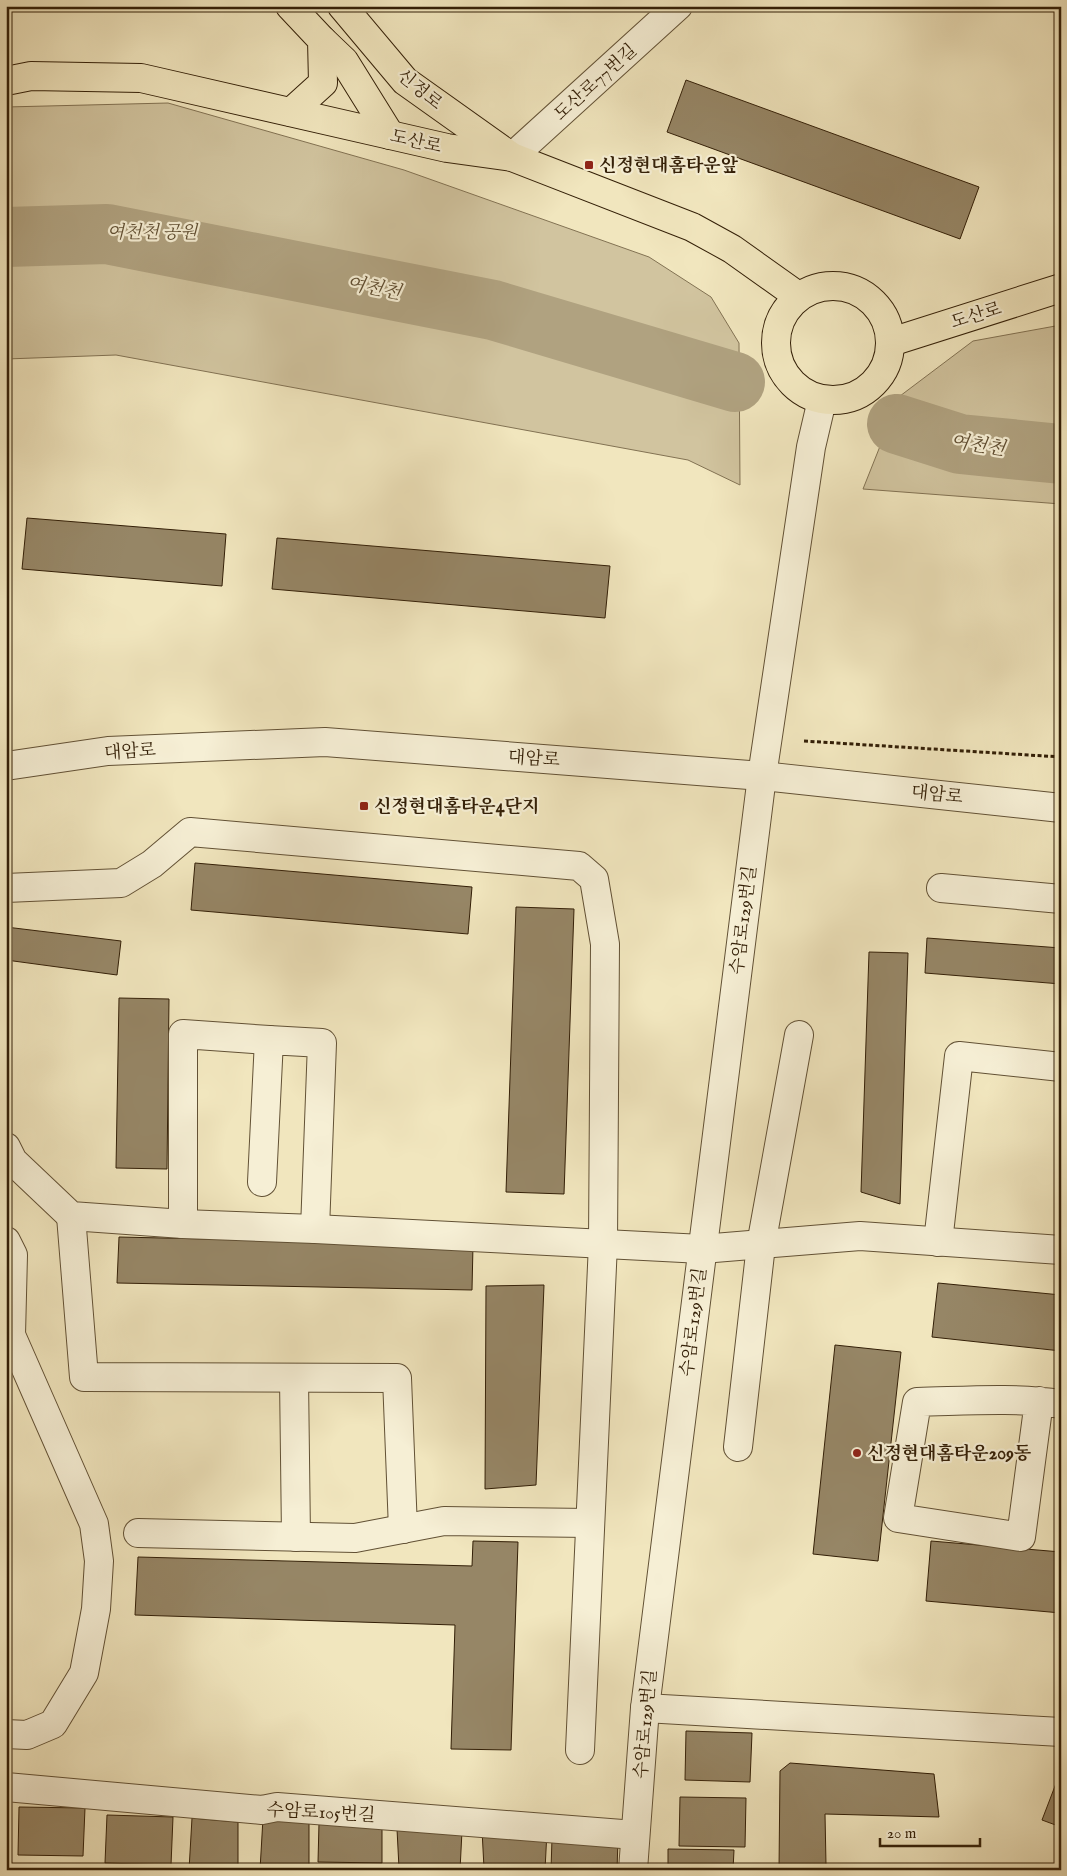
<svg xmlns="http://www.w3.org/2000/svg" width="1067" height="1876" font-family="'IM FELL English','Noto Serif KR',serif">
	<style>
		.green { fill: #d1c49f; stroke: #827253 }
		.lines { fill: none; stroke-linecap: round; stroke-linejoin: round }
		.river { stroke: #b0a280; stroke-width: 60 }
		.building { fill: #968666; stroke: #331f07 }
		.minor-casing { stroke: #625135; stroke-width: 30 }
		.major-casing { stroke: #331f07; stroke-width: 30 }
		.path { stroke: #331f07; stroke-width: 3; stroke-dasharray: 4 2.5; stroke-linecap: butt }
		.minor { stroke: #f6efd5; stroke-width: 28 }
		.major { stroke: #f1e6be; stroke-width: 28 }
		.poi-dot { fill: #8f2418; stroke: #f6efd5; stroke-width: 2 }
		.labels { text-anchor: middle; stroke-width: 4.5; stroke-linejoin: round; paint-order: stroke }
		.street-label { font-size: 18px; fill: #331f07; stroke: #f6efd5 }
		.poi-label { font-size: 18px; font-weight: bold; fill: #331f07; stroke: #f6efd5; text-anchor: start }
		.park-label { font-size: 18px; font-style: italic; fill: #625135; stroke: #f6efd5 }
		.water-label { font-size: 19px; font-style: italic; fill: #5f4d31; stroke: #f6efd5 }
	</style>
	<rect width="100%" height="100%" fill="#f1e6be"/>
	<filter id="stains"><feTurbulence type="fractalNoise" baseFrequency=".004" numOctaves="4"/><feColorMatrix values="0 0 0 0 .2 0 0 0 0 .09 0 0 0 0 .02 0 0 0 .5 -.17"/></filter>
	<radialGradient id="worn" r=".72"><stop offset=".6" stop-color="#630" stop-opacity="0"/><stop offset="1" stop-color="#630" stop-opacity=".3"/></radialGradient>
	<g class="green">
		<polygon points="168,103 404,170 649,257 711,297 739,343 740,485 688,460 116,355 6,359 6,107"/>
		<polygon points="1061,325 1061,504 863,489 900,396 973,341"/>
	</g>
	<g class="lines">
		<g class="river">
			<polyline points="6,237 107,234 493,310 735,382"/>
			<polyline points="897,424 960,444 1061,454"/>
		</g>
	</g>
	<g class="building">
		<polygon points="686,80 979,187 960,239 667,132"/>
		<polygon points="27,518 226,534 222,586 22,569"/>
		<polygon points="277,538 610,566 605,618 272,589"/>
		<polygon points="195,863 472,887 468,934 191,910"/>
		<polygon points="516,907 574,909 564,1194 506,1192"/>
		<polygon points="6,927 121,941 117,975 6,960"/>
		<polygon points="927,938 1061,948 1061,984 925,973"/>
		<polygon points="869,952 908,953 900,1204 861,1192"/>
		<polygon points="119,998 169,999 167,1169 116,1168"/>
		<polygon points="119,1237 473,1245 472,1290 117,1283"/>
		<polygon points="938,1283 1061,1295 1061,1351 932,1337"/>
		<polygon points="544,1285 536,1485 485,1489 486,1286"/>
		<polygon points="835,1345 901,1352 878,1561 813,1554"/>
		<polygon points="473,1541 518,1542 511,1750 451,1749 455,1625 135,1615 138,1557 472,1566"/>
		<polygon points="931,1541 1061,1552 1061,1613 926,1601"/>
		<polygon points="686,1731 752,1733 750,1782 685,1780"/>
		<polygon points="790,1763 934,1774 939,1817 825,1814 826,1865 939,1870 779,1870 780,1771"/>
		<polygon points="1060,1773 1061,1773 1061,1827 1042,1820"/>
		<polygon points="680,1797 746,1798 745,1847 679,1846"/>
		<polygon points="19,1807 85,1808 83,1856 18,1855"/>
		<polygon points="107,1815 173,1817 171,1865 105,1863"/>
		<polygon points="192,1818 238,1822 238,1870 189,1870"/>
		<polygon points="263,1818 309,1823 309,1870 260,1870"/>
		<polygon points="319,1823 382,1824 382,1863 318,1862"/>
		<polygon points="397,1829 462,1831 460,1870 399,1868"/>
		<polygon points="482,1830 547,1831 545,1870 484,1868"/>
		<polygon points="552,1838 618,1839 617,1870 551,1870"/>
		<polygon points="668,1849 734,1850 733,1870 668,1870"/>
	</g>
	<g class="lines">
		<g class="minor-casing">
			<g id="minor">
				<polyline points="512,157 678,6"/>
				<polyline points="6,766 108,751 325,742 762,776 1061,808"/>
				<polyline points="6,888 121,883 152,864 190,832 579,866 594,879 605,944 603,1244 580,1750"/>
				<polyline points="941,888 1061,899"/>
				<polyline points="6,1147 13,1161 71,1216 183,1224 315,1229 702,1249 860,1236 1061,1250"/>
				<polyline points="262,1182 269,1040 322,1043 315,1229"/>
				<polyline points="71,1216 84,1377 397,1378 403,1529"/>
				<polyline points="183,1224 183,1034 269,1040"/>
				<polyline points="6,1241 13,1255 11,1335 94,1524 99,1561 96,1609 84,1673 53,1724 27,1735 6,1734"/>
				<polyline points="938,1242 959,1056 1061,1067"/>
				<polyline points="294,1378 296,1537"/>
				<path d="M1039 1401 1021 1537 898 1518 917 1402C965 1401 1013 1397 1061 1404"/>
				<polyline points="738,1447 761,1245 799,1035"/>
				<polyline points="138,1533 355,1538 444,1521 590,1523"/>
				<polyline points="645,1708 1061,1732"/>
				<polyline points="6,1787 262,1810 277,1807 635,1835"/>
				<polyline points="633,1870 645,1708 762,776 811,447 822,400"/>
			</g>
		</g>
		<g class="major-casing">
			<g id="major">
				<polyline points="290,6 322,40 323,83 291,112"/>
				<polyline points="342,6 405,81 509,155"/>
				<polyline points="322,40 344,61 390,135"/>
				<polyline points="6,81 31,76 141,78 447,148 512,157 692,227 732,249 798,296"/>
				<circle cx="833" cy="343" r="57"/>
				<polyline points="891,342 1061,288"/>
			</g>
		</g>
		<polyline class="path" points="804,741 1061,757"/>
		<use href="#minor" class="minor"/>
		<use href="#major" class="major"/>
	</g>
	<g class="poi-dot">
		<rect x="584" y="160" width="10" height="10" rx="2.5"/>
		<rect x="359" y="801" width="10" height="10" rx="2.5"/>
		<circle cx="857" cy="1453" r="5"/>
	</g>
	<g class="labels">
		<g class="street-label">
			<text transform="translate(595 82) rotate(-42)" y="6">도산로77번길</text>
			<text transform="translate(420 89) rotate(39)" y="6">신정로</text>
			<text transform="translate(416 141) rotate(13)" y="6">도산로</text>
			<text transform="translate(976 315) rotate(-17)" y="6">도산로</text>
			<text transform="translate(130 751) rotate(-4)" y="6">대암로</text>
			<text transform="translate(534 758) rotate(4)" y="6">대암로</text>
			<text transform="translate(937 794) rotate(6)" y="6">대암로</text>
			<text transform="translate(743 920) rotate(-83)" y="6">수암로129번길</text>
			<text transform="translate(693 1322) rotate(-83)" y="6">수암로129번길</text>
			<text transform="translate(645 1724) rotate(-85)" y="6">수암로129번길</text>
			<text transform="translate(321 1812) rotate(3)" y="6">수암로105번길</text>
		</g>
		<g class="poi-label">
			<text x="599" y="171">신정현대홈타운앞</text>
			<text x="374" y="812">신정현대홈타운4단지</text>
			<text x="867" y="1459">신정현대홈타운209동</text>
		</g>
		<g class="park-label">
			<text x="152" y="238">여천천 공원</text>
		</g>
		<g class="water-label">
			<text transform="translate(374 287) rotate(11)" y="7">여천천</text>
			<text transform="translate(978 444) rotate(9)" y="7">여천천</text>
		</g>
	</g>
	<rect width="1067" height="1876" fill="none" stroke="#f1e6be" stroke-width="25"/>
	<rect x="8" y="8" width="1052" height="1861" fill="none" stroke="#331f07" stroke-width="2.5"/>
	<rect x="12" y="12" width="1042" height="1851" fill="none" stroke="#331f07"/>
	<path d="M880 1838v8h100v-8" fill="none" stroke="#331f07" stroke-width="2.5"/>
	<text x="887" y="1838" font-size="15" fill="#331f07" stroke="#f6efd5" stroke-width="4" paint-order="stroke">20 m</text>
	<rect width="100%" height="100%" filter="url(#stains)"/>
	<rect width="100%" height="100%" fill="url(#worn)"/>
</svg>
